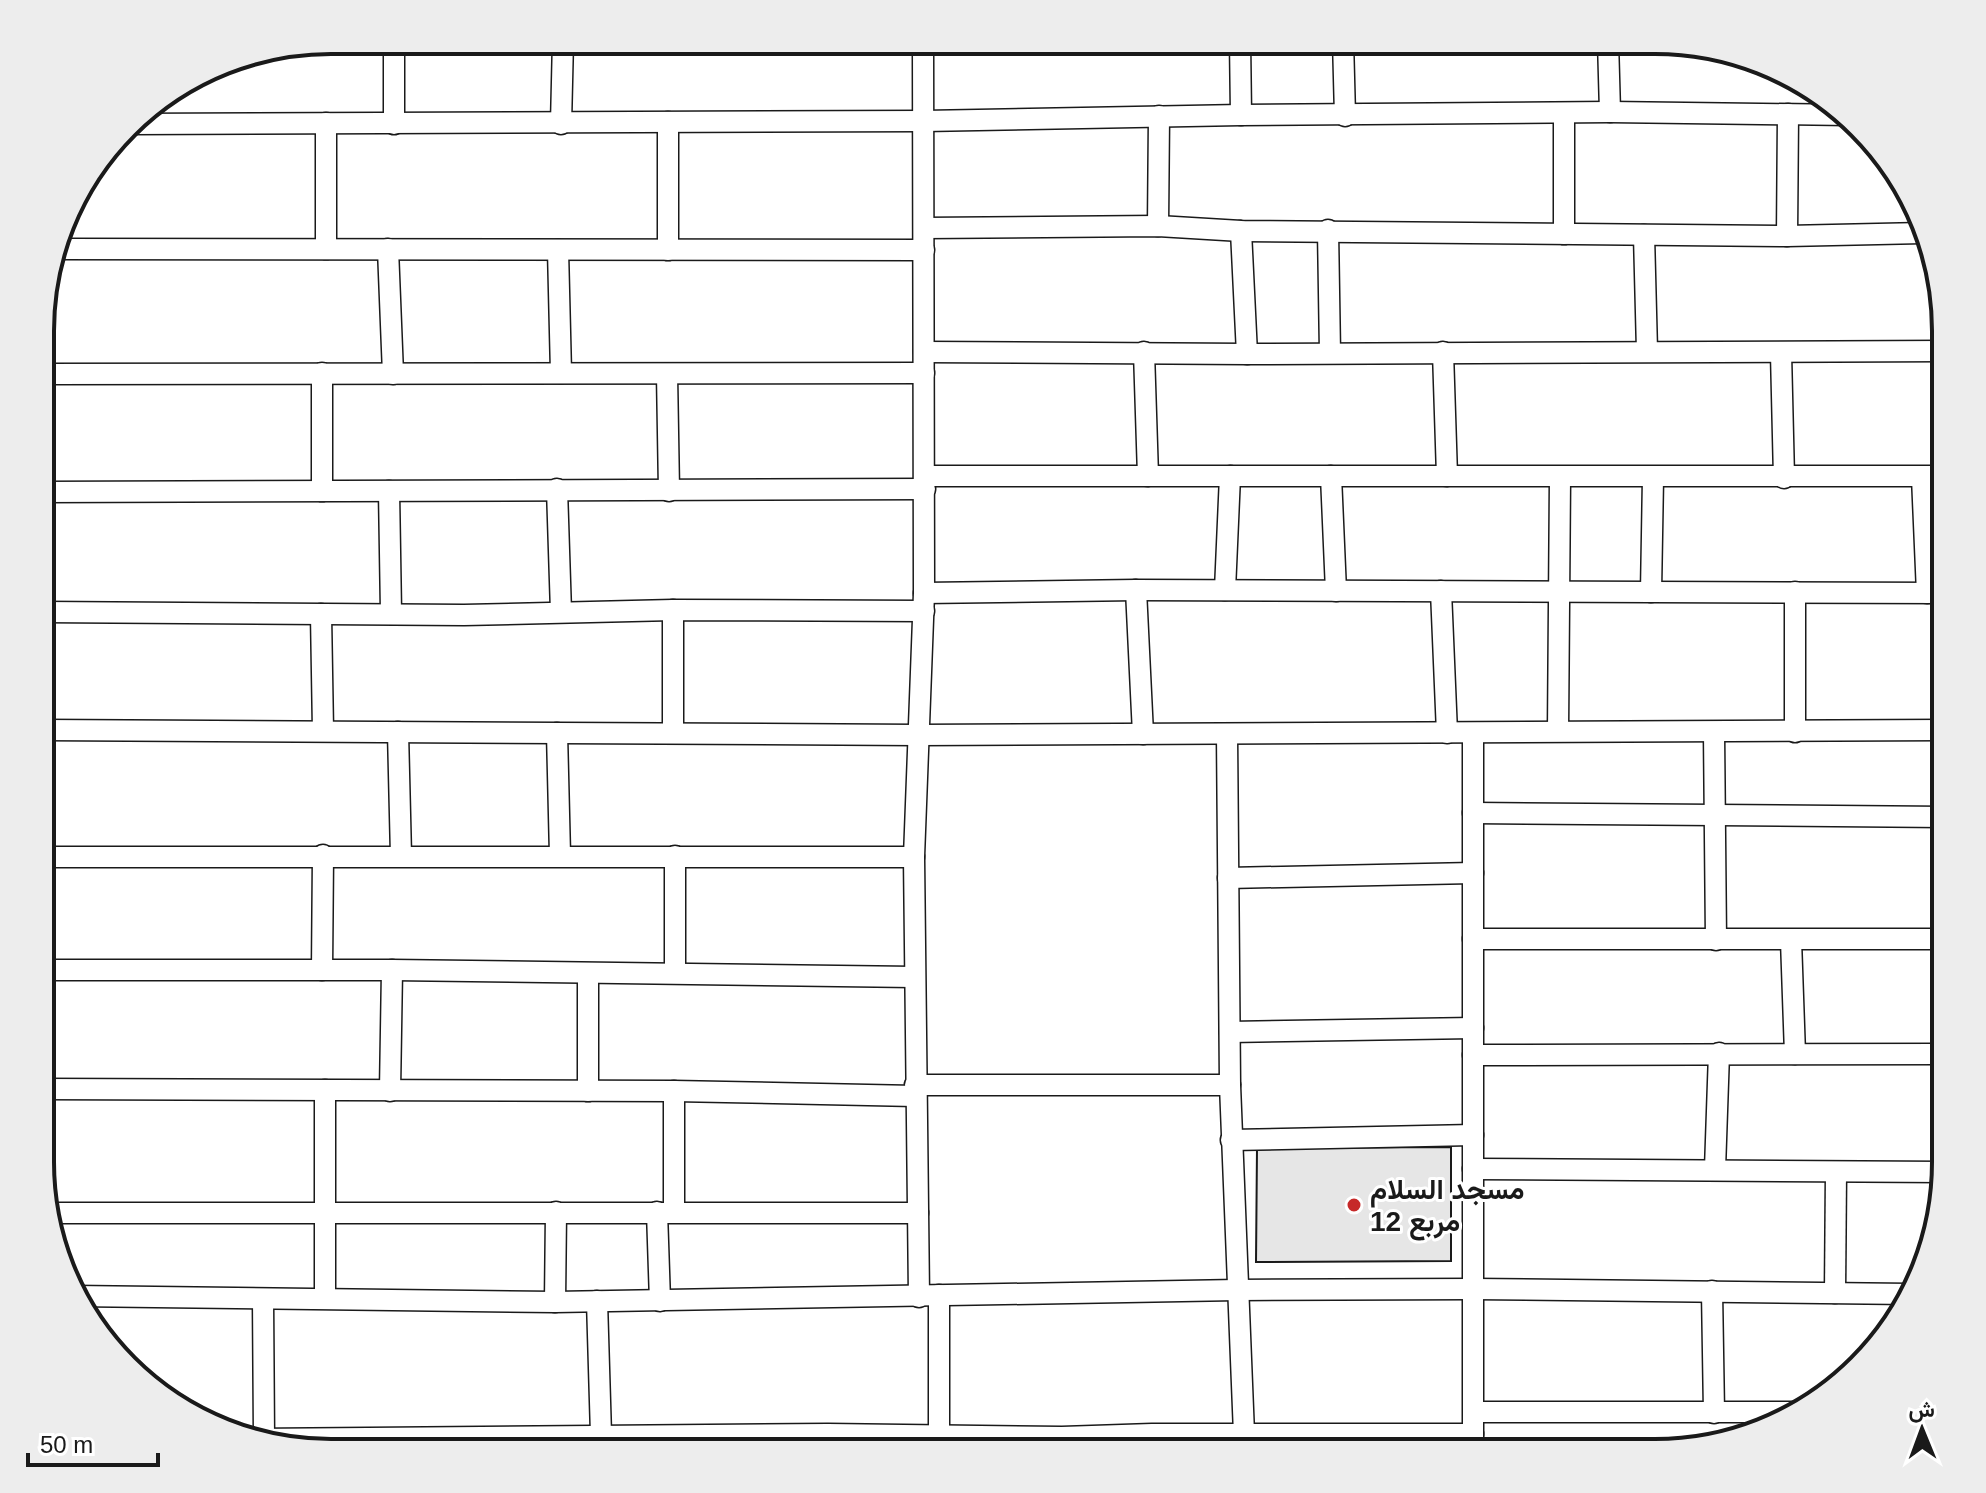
<svg xmlns="http://www.w3.org/2000/svg" width="1986" height="1493" font-family="Arial,Vazirmatn,sans-serif">
	<style>
		.building { fill: #e6e6e6; stroke: #1a1a1a; stroke-width: 2 }
		.lines { fill: none; stroke-linecap: round; stroke-linejoin: round }
		.minor-casing { stroke: #1a1a1a; stroke-width: 23 }
		.minor { stroke: #fff; stroke-width: 20 }
		.poi-dot { fill: #c62828; stroke: #fff; stroke-width: 3 }
		.labels { text-anchor: middle; stroke-width: 6; stroke-linejoin: round; paint-order: stroke }
		.poi-label { font-size: 28px; font-weight: bold; fill: #1a1a1a; stroke: #fff; text-anchor: start }
		.rim { fill: none; stroke: #1a1a1a; stroke-width: 4 }
	</style>
	<rect width="100%" height="100%" fill="#fff"/>
	<polygon class="building" points="1451,1147 1451,1261 1256,1262 1257,1148"/>
	<g class="lines">
		<g class="minor-casing">
			<g id="minor">
				<polyline points="394,40 394,124"/>
				<polyline points="1240,40 1241,115"/>
				<polyline points="1343,40 1345,116"/>
				<polyline points="1608,41 1610,112"/>
				<polyline points="668,122 668,250"/>
				<polyline points="326,123 326,249"/>
				<polyline points="130,124 924,121 1241,115 1610,112 1849,115"/>
				<polyline points="561,124 563,40"/>
				<polyline points="1158,226 1159,116"/>
				<polyline points="924,228 1158,226 1241,231 1787,236 1923,233"/>
				<polyline points="1328,230 1330,353"/>
				<polyline points="1241,231 1247,354"/>
				<polyline points="1564,234 1564,113"/>
				<polyline points="1644,235 1647,351"/>
				<polyline points="1787,236 1788,114"/>
				<polyline points="57,249 924,250"/>
				<polyline points="388,249 393,374"/>
				<polyline points="558,250 561,373"/>
				<polyline points="924,352 1247,354 1946,351"/>
				<polyline points="1144,352 1148,476"/>
				<polyline points="1443,352 1447,476"/>
				<polyline points="1781,353 1784,478"/>
				<polyline points="322,373 322,491"/>
				<polyline points="42,374 924,373"/>
				<polyline points="667,374 669,491"/>
				<polyline points="925,476 1946,476"/>
				<polyline points="1331,476 1336,591"/>
				<polyline points="1922,477 1927,593"/>
				<polyline points="557,489 561,612"/>
				<polyline points="389,491 391,612"/>
				<polyline points="42,492 925,489"/>
				<polyline points="1136,590 1143,734"/>
				<polyline points="1225,590 1230,476"/>
				<polyline points="1441,591 1447,733"/>
				<polyline points="1651,592 1653,478"/>
				<polyline points="924,593 1136,590 1946,593"/>
				<polyline points="42,612 464,615 673,610 924,611"/>
				<polyline points="321,614 323,731"/>
				<polyline points="42,730 918,735 1946,730"/>
				<polyline points="1558,731 1560,478"/>
				<polyline points="398,732 401,856"/>
				<polyline points="1714,732 1716,940"/>
				<polyline points="1795,732 1795,592"/>
				<polyline points="557,733 560,855"/>
				<polyline points="673,733 673,610"/>
				<polyline points="1227,734 1230,1085 1244,1434"/>
				<polyline points="1473,734 1473,1453"/>
				<polyline points="1473,813 1946,817"/>
				<polyline points="41,857 914,857"/>
				<polyline points="1228,878 1473,873"/>
				<polyline points="1473,939 1946,939"/>
				<polyline points="1791,940 1795,1054"/>
				<polyline points="41,970 392,970 914,977"/>
				<polyline points="322,970 323,855"/>
				<polyline points="675,973 675,856"/>
				<polyline points="588,974 588,1091"/>
				<polyline points="1230,1032 1473,1028"/>
				<polyline points="1473,1055 1945,1054"/>
				<polyline points="915,1085 1230,1085"/>
				<polyline points="41,1089 674,1091 915,1096"/>
				<polyline points="325,1090 325,1298"/>
				<polyline points="390,1091 392,970"/>
				<polyline points="674,1091 674,1211"/>
				<polyline points="1231,1140 1473,1135"/>
				<polyline points="1473,1169 1945,1172"/>
				<polyline points="1715,1169 1719,1053"/>
				<polyline points="657,1212 660,1301"/>
				<polyline points="49,1213 918,1213"/>
				<polyline points="1712,1291 1714,1413"/>
				<polyline points="1835,1293 1836,1172"/>
				<polyline points="74,1296 555,1302 1237,1290 1473,1289 1911,1294"/>
				<polyline points="919,1297 914,857 924,593 923,40"/>
				<polyline points="263,1299 264,1439"/>
				<polyline points="597,1301 601,1435"/>
				<polyline points="555,1302 556,1212"/>
				<polyline points="1474,1412 1798,1412"/>
				<polyline points="939,1435 939,1295"/>
				<polyline points="254,1439 828,1434 1062,1437 1152,1434 1473,1434"/>
			</g>
		</g>
		<use href="#minor" class="minor"/>
	</g>
	<circle class="poi-dot" cx="1354" cy="1205" r="8"/>
	<g class="labels">
		<g class="poi-label">
			<text x="1370" y="1199">مسجد السلام<tspan x="1370" dy="32">مربع 12</tspan></text>
		</g>
	</g>
	<path d="M0 0H1986V1493H0ZM331 54H1655A277 277 0 0 1 1932 331V1162A277 277 0 0 1 1655 1439H331A277 277 0 0 1 54 1162V331A277 277 0 0 1 331 54Z" fill="#ededed" fill-rule="evenodd"/>
	<path class="rim" d="M331 54H1655A277 277 0 0 1 1932 331V1162A277 277 0 0 1 1655 1439H331A277 277 0 0 1 54 1162V331A277 277 0 0 1 331 54Z"/>
	<g transform="translate(1922 1429) rotate(359)" stroke="#ffffff" stroke-width="6" paint-order="stroke">
	<path d="M0-6L14 30L0 20L-14 30Z" fill="#1a1a1a"/>
	<text y="-12" font-size="22" font-weight="bold" text-anchor="middle" fill="#1a1a1a">ش</text>
	</g>
	<path d="M28 1453v12h130v-12" fill="none" stroke="#1a1a1a" stroke-width="4"/>
	<text x="40" y="1453" font-size="24" fill="#1a1a1a" stroke="#ffffff" stroke-width="6" paint-order="stroke">50 m</text>
</svg>
